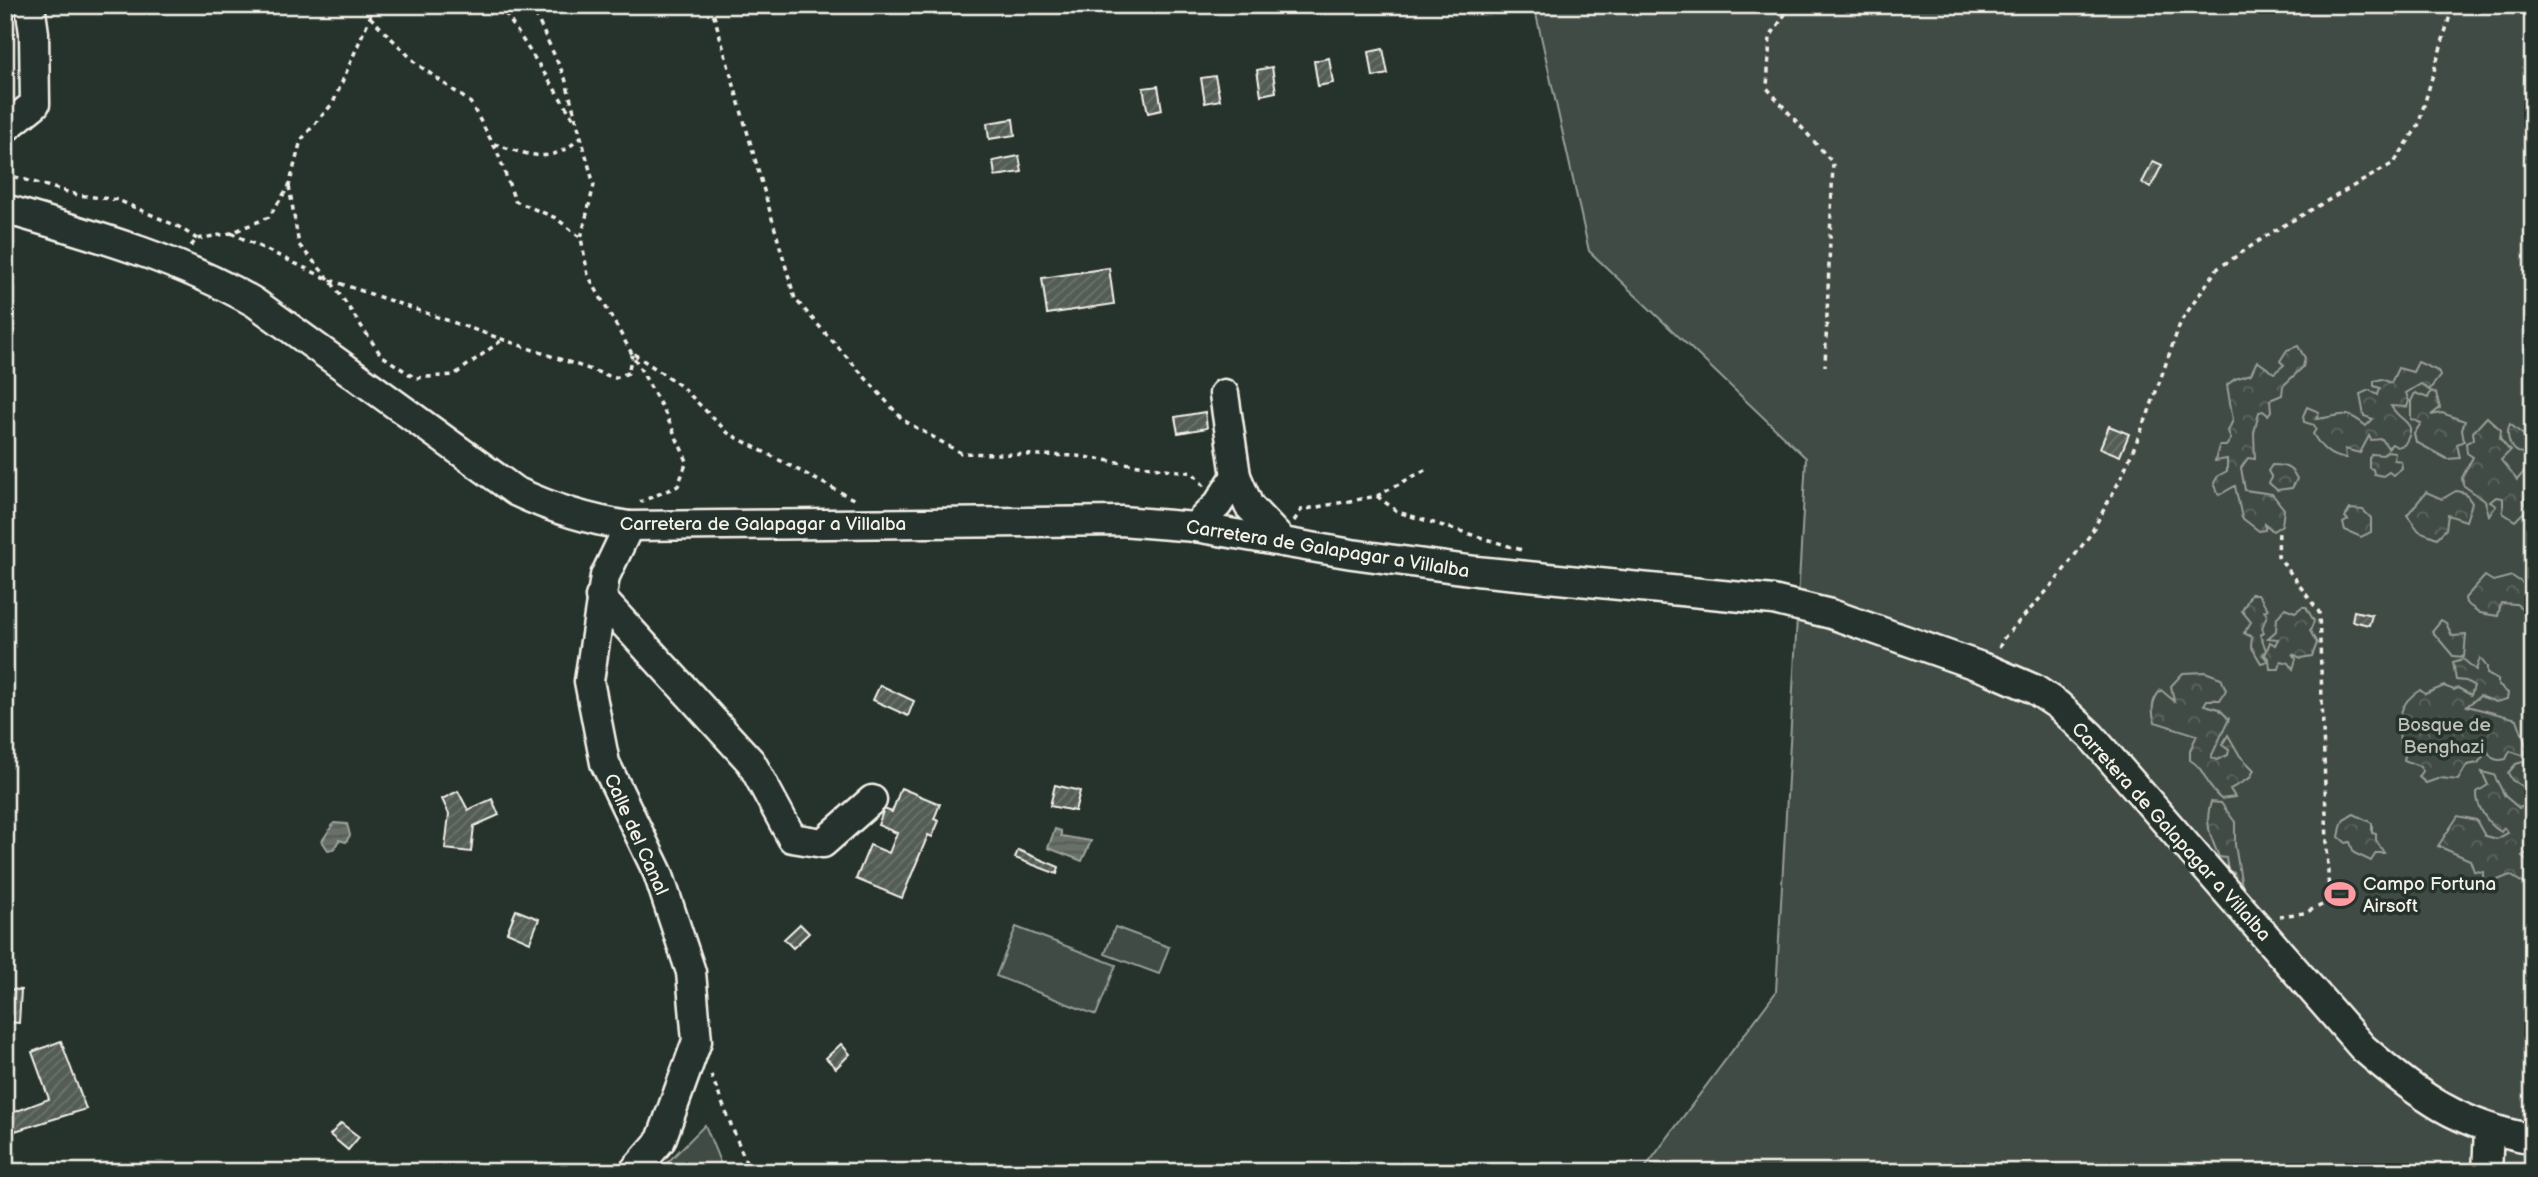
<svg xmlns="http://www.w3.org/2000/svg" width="2538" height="1177" font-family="'Balsamiq Sans',sans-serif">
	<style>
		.green { fill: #414b45; stroke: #9a9e96; stroke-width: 2 }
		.forest { fill: url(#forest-crowns); stroke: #9a9e96; stroke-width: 2 }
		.water { fill: url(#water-rules); stroke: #9fa39b; stroke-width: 2 }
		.building { fill: url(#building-hatch); stroke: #f4f1e8; stroke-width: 2 }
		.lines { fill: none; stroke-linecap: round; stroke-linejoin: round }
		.minor-casing { stroke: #f4f1e8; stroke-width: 33 }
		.path { stroke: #f4f1e8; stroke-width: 3.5; stroke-dasharray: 5 5; stroke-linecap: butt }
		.minor { stroke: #26332d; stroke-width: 28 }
		.labels { text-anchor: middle; stroke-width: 7; stroke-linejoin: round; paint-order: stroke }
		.street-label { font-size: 19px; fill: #f4f1e8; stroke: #26332d }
		.park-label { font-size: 19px; fill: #bebfb7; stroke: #26332d }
		.poi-label { font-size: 19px; fill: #f4f1e8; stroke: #26332d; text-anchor: start }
	</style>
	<defs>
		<pattern id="forest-crowns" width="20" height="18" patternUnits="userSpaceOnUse" patternTransform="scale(1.75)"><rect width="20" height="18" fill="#414b45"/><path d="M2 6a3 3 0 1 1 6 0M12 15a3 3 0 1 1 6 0" fill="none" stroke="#5d6560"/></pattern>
		<pattern id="water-rules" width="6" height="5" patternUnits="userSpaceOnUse" patternTransform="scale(1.75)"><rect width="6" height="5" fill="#676f68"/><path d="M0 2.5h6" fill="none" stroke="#565a55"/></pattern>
		<pattern id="building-hatch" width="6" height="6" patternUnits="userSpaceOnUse" patternTransform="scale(1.75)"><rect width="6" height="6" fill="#525c55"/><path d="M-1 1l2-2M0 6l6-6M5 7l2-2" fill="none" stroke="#6c746d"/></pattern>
	</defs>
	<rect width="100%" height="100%" fill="#26332d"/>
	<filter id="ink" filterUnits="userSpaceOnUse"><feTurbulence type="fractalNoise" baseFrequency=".0143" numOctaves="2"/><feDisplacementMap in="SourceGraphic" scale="14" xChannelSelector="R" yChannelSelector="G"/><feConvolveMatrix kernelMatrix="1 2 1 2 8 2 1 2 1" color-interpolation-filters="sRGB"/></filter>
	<g filter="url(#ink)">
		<g class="green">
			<polygon points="1534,5 2533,5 2533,1172 1642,1172 1776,992 1806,458 1589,251"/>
			<polygon points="1016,927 1116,965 1096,1015 996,976"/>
			<polygon points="1115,927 1169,947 1159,974 1105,954"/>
			<polygon points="705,1125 724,1172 658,1172"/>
		</g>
		<g class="forest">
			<polygon points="2298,346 2305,358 2303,367 2283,386 2282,395 2270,400 2271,411 2268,415 2263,411 2259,412 2254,433 2255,459 2248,458 2241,468 2245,490 2272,494 2284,509 2282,525 2273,531 2265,524 2265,530 2259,531 2242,518 2235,486 2219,495 2214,483 2218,476 2227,471 2227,459 2215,461 2219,446 2226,446 2231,439 2228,431 2233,420 2227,385 2235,379 2251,374 2257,361 2274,373 2284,365 2280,361 2287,350"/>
			<path d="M2418 362 2438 371 2440 376 2429 390 2421 384 2406 393 2409 401 2407 407 2391 406C2401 424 2420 421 2404 445L2397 447 2392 444 2388 448 2382 439 2371 440 2369 436 2360 453 2345 449 2346 458C2329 458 2320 446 2313 434L2316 429 2314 425 2304 422 2303 416 2307 407 2319 412 2316 419C2341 417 2343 407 2366 426L2373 419 2364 416 2360 394 2369 390 2378 395 2380 388 2374 386V381L2382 379 2391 383 2398 368 2413 372Z"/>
			<polygon points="2431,391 2436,393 2440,408 2431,415 2442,413 2465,421 2462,429 2464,441 2457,444 2460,458 2447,459 2416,442 2414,434 2421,423 2411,419 2411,401 2415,393 2428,398"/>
			<path d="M2487 417 2501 430 2500 439 2510 451 2501 460 2517 480 2523 473 2527 475 2528 456C2525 453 2521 453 2517 452 2508 448 2506 431 2510 424L2533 443V479L2524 500 2528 508 2515 521 2503 513V498L2496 497 2490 502 2496 506 2489 515 2485 501 2463 485 2462 478 2473 457 2467 453 2466 443 2474 439 2473 432Z"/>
			<polygon points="2387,451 2395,452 2394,460 2401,461 2402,468 2393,475 2389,472 2383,476 2374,474 2373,469 2369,468 2369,458 2372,454 2383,455"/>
			<path d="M2272 465C2284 465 2292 467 2297 479L2292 488 2277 490 2269 483 2272 478 2268 471Z"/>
			<polygon points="2456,491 2465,493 2472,503 2466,521 2448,515 2446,529 2437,538 2419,531 2407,515 2426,492 2442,499"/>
			<polygon points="2350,509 2363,510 2371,518 2371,532 2361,537 2345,530 2343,523 2348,520 2345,517"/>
			<polygon points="2485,576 2493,581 2512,576 2533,590 2533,617 2531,610 2526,611 2516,604 2501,603 2498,616 2480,613 2466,603 2465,598"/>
			<polygon points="2251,594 2258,594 2268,609 2264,611 2267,615 2262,628 2264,633 2260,635 2266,650 2263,655 2268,661 2261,663 2251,646 2252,637 2244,633 2251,622 2242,611"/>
			<polygon points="2302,607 2306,607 2314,621 2310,631 2317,643 2312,656 2301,658 2292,654 2296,659 2293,669 2289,663 2281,661 2279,669 2270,669 2269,659 2265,655 2270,642 2275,645 2278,639 2268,638 2276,631 2277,618 2285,608 2295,612"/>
			<polygon points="2441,620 2446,623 2452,636 2466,635 2464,657 2453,656 2432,631"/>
			<path d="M2480 658 2487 667V674L2498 680V685L2508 693 2507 699 2496 702 2480 696 2467 706 2517 719 2527 748 2524 756 2510 751 2506 759C2488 764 2490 750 2481 741L2479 749 2484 755 2478 763 2467 765 2458 780 2440 778 2426 783 2419 777 2423 771 2419 766 2404 760 2407 747 2400 744C2398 720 2398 703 2420 690L2425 694 2444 686 2454 690 2458 688 2471 695 2474 686 2466 681 2456 680 2453 662 2463 659 2476 670Z"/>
			<path d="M2205 672 2221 678 2226 690 2220 700H2207L2204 705 2219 709 2229 719 2211 757 2217 760 2228 755 2229 750 2222 745 2228 735 2240 756 2254 770 2250 778 2230 789 2235 797 2221 799C2207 789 2206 769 2190 760V750L2197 735 2155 722C2151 711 2152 699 2161 690L2174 701 2171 686 2183 673Z"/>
			<polygon points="2526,761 2533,764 2531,792 2512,780 2508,773 2516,764"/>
			<path d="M2482 772 2494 775 2505 796 2519 808 2533 803V821L2526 817 2527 824 2533 826V850L2522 856 2533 865V883H2523L2510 875 2490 883 2483 882V872L2474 871 2470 860 2438 846 2458 816 2476 820 2485 836 2497 839 2508 833 2504 828 2501 832C2488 824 2476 807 2477 792L2488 785Z"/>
			<path d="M2211 802 2221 803 2235 822V845L2242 886 2233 887 2231 882 2234 873 2228 871 2226 858 2219 857C2211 838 2204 823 2211 802Z"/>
			<path d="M2354 814 2372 823V833L2376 834V840L2384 853H2376L2371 861 2354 853 2350 842 2346 843 2339 837C2343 820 2339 822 2354 814Z"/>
		</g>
		<g class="water">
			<polygon points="334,823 347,824 350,835 346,842 339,840 334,849 328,850 322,841"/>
			<polygon points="1055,829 1061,831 1061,836 1091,841 1082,861 1048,848"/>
		</g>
		<g class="building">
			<polygon points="1383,49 1388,74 1373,77 1369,52"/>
			<polygon points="1329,58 1333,83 1318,86 1314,61"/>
			<polygon points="1272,67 1276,92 1261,95 1257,70"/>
			<polygon points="1215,76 1220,100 1205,103 1201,78"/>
			<polygon points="1158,86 1162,110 1148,113 1143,88"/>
			<polygon points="1013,119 1015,135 989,139 987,123"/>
			<polygon points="1019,156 1022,172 995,176 993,161"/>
			<polygon points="2153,161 2162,165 2151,187 2142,183"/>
			<polygon points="1109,268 1114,304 1047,314 1042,278"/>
			<polygon points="1205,412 1207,428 1178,433 1175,417"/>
			<polygon points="2109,426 2129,434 2120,456 2100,448"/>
			<polygon points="2354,611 2372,615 2369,625 2352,621"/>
			<polygon points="880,685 914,701 908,716 873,700"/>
			<polygon points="1055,785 1080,791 1075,811 1050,806"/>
			<polygon points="901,788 940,804 934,819 939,821 932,837 928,835 902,898 856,879 870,845 889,853 897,833 878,825 884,809 892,812"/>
			<polygon points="458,791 468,810 492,799 499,815 474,826 471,852 445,849 449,814 442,799"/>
			<polygon points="1018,850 1059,867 1057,874 1015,858"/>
			<polygon points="516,910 539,919 530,942 507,932"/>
			<polygon points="800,924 809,933 793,948 784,939"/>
			<polygon points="6,989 21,990 19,1023 5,1022"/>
			<polygon points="61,1041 86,1109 15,1131 9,1114 49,1099 32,1052"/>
			<polygon points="841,1044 850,1054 836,1068 826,1058"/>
			<polygon points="341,1123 359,1137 348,1150 330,1135"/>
		</g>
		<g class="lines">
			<g class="minor-casing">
				<g id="minor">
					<polyline points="5,128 35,104 34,33 30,5"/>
					<path d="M5 209C90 234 177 258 254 302L515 491C553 509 588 520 629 526L1121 521 1195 527 1352 554 1476 571 1773 600 1831 614 1990 670 2034 689 2058 705 2091 736 2363 1048C2420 1097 2458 1125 2533 1139"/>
					<polyline points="1224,394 1236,476"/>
					<polyline points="629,526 605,576 589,681 605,763 658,873 691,972 697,1041 661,1140 633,1172"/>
					<polyline points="1195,527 1218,504 1236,476 1249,506 1283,542"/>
					<polyline points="600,597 751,762 792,838 823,843 872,800"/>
					<polyline points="2487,1172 2489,1129"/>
				</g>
			</g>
			<g class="path">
				<polyline points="500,5 574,119"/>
				<polyline points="531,5 565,78 594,185 581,238"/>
				<polyline points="711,5 795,299 903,420 961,453 1077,456 1193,473 1204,486"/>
				<polyline points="1791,5 1770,37 1767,88 1833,163 1825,366"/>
				<polyline points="370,17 417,64 470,102 497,151 515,201 556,218 581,238 588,275 665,413 687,461 678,486 640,502"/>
				<path d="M494 144C530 155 550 166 581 137"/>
				<polyline points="5,174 78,195 118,200 179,227 197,239"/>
				<polyline points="289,186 299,245 330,280 381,355 415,378 454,375 502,340"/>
				<polyline points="231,233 330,280 615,378 628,373 632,355"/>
				<polyline points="191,246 197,239 231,233 269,217 289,186 301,140 333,103 370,17 371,5"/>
				<polyline points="634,354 681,386 728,433 857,501"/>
				<polyline points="1377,496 1398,512 1525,551"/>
				<polyline points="1294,521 1301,510 1377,496 1425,470"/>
				<polyline points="1999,648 2003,639 2054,583 2090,535 2121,478 2147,417 2181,321 2217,269 2274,231 2394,163 2418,126 2453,5"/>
				<polyline points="2279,916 2304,913 2329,902 2319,612 2278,556 2279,530"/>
				<polyline points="711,1075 750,1172"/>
			</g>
			<use href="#minor" class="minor"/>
		</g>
	</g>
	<defs>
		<g id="stadium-bare" transform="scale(2.415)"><path d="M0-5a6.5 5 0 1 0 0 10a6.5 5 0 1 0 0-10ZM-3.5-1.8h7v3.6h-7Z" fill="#ff9aa2" stroke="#26332d" stroke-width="2.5" paint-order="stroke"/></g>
	</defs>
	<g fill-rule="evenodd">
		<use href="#stadium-bare" x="2340" y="894"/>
	</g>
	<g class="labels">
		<g class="street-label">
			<text x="763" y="530">Carretera de Galapagar a Villalba</text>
			<text transform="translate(1328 548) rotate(9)" y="7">Carretera de Galapagar a Villalba</text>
			<text transform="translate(2172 831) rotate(48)" y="7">Carretera de Galapagar a Villalba</text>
			<text transform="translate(637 834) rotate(66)" y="7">Calle del Canal</text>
		</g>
		<g class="park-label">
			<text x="2444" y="731">Bosque de<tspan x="2444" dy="22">Benghazi</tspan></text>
		</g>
		<g class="poi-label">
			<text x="2363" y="890">Campo Fortuna<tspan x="2363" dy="22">Airsoft</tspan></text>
		</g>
	</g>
	<rect width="2538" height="1177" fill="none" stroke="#26332d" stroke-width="28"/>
	<rect x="14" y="14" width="2510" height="1149" fill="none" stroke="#f4f1e8" stroke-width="2.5" filter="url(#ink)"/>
</svg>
